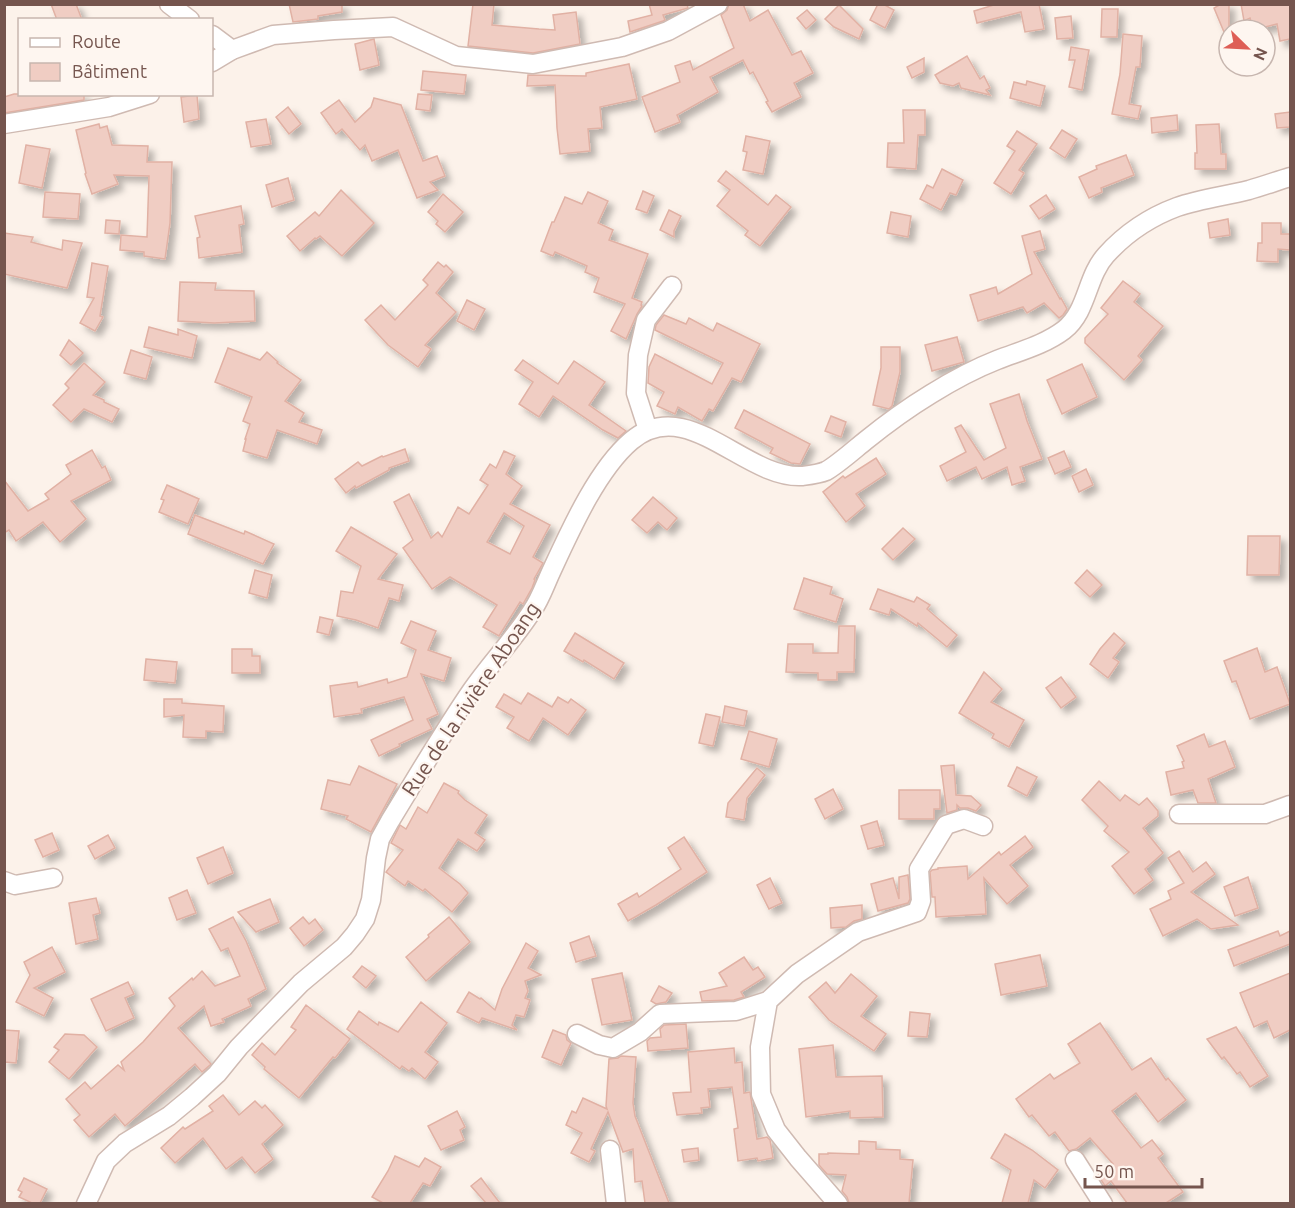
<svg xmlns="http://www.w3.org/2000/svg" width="1295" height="1208" font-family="Ubuntu,sans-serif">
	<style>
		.building { fill: #f0cdc3; stroke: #e1b1a4; stroke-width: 1.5; fill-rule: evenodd; filter: url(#shadow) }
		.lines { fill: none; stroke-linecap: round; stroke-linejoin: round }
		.minor-casing { stroke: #cfbab2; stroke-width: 21 }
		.minor { stroke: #fff; stroke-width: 18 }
		.labels { text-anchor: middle; stroke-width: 4.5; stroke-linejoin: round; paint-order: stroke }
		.street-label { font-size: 21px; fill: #75554e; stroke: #fef6f0 }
	</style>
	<defs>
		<filter id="shadow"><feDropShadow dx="5.5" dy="5.5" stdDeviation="3" flood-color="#0004"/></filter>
	</defs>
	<rect width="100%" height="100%" fill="#fcf2ea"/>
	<g class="building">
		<polygon points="51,4 76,4 82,20 57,20"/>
		<polygon points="289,4 342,4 342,12 318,16 318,19 293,22"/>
		<polygon points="473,4 494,4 492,25 539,29 555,30 553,15 576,12 580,44 533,53 468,46"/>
		<polygon points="649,4 687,4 688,8 663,15 665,20 663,21 630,32 628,21 652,15"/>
		<polygon points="729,4 743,4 750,21 768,10 792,55 801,51 813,73 794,83 801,97 772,112 766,102 768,101 753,72 750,74 743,60 710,77 718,92 677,115 680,122 655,132 642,97 680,82 675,66 690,61 693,70 734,48 721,15 727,10"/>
		<polygon points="878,4 883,4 894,10 885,28 870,20"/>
		<polygon points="997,4 1039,4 1044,29 1025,32 1021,12 977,23 974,11"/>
		<polygon points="1221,4 1229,4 1229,44 1214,8"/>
		<polygon points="1241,4 1290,4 1290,39 1280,41 1277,24 1253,30 1250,18 1244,21"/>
		<polygon points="839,5 863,29 859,39 834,27 825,19"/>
		<polygon points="1102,9 1118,9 1117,37 1101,37"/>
		<polygon points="807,10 816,20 806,29 797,18"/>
		<polygon points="1071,16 1073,38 1057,39 1055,18"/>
		<polygon points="1123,34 1142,36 1140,67 1136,67 1129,104 1141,106 1138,119 1112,114 1120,74"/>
		<polygon points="374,39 379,65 360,70 355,44"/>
		<polygon points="1071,47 1089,50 1082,90 1069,87 1075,60 1069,60"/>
		<polygon points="967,56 980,79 984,76 990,88 986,90 990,95 961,88 959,83 953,86 940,83 935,75"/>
		<polygon points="924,58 924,72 912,78 907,67"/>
		<polygon points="629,64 637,99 600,107 602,128 588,129 590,151 560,154 557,128 555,85 527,86 528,75 586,76 586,73"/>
		<polygon points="423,71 466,75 464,94 421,90"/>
		<polygon points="1027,81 1045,86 1040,106 1010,98 1014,82 1026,85"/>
		<polygon points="14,94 84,94 84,100 4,113 4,97"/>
		<polygon points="418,94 432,95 430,111 416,109"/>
		<polygon points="197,95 199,119 184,122 181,97"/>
		<polygon points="374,98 401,105 423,161 437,156 445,176 430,182 438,190 417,198 398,150 372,161 365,145 360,150 342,129 336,134 321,113 339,100 355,122 371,107"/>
		<polygon points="288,107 301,124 289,134 276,117"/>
		<polygon points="903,110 925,110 925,135 918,135 916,169 887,167 888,143 904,143"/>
		<polygon points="1290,112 1290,127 1277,128 1275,114"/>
		<polygon points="1177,115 1178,130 1152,133 1151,118"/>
		<polygon points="266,119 271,144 251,147 246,122"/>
		<polygon points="99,124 100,128 107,126 112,145 148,146 147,162 172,162 170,223 165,259 144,256 144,252 120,250 121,235 147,237 149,176 114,175 118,184 92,194 85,174 86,173 76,130"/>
		<polygon points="1219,124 1221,154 1226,154 1226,169 1195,169 1195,153 1197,153 1196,125"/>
		<polygon points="1062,130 1077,139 1065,158 1050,148"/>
		<polygon points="1017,131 1037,144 1019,170 1024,173 1011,194 994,183 1015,151 1007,146"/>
		<polygon points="746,136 770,141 763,174 743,170 747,152 743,151"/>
		<polygon points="26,145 50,149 42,188 19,183"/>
		<polygon points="1126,155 1134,175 1101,188 1102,192 1089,198 1079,177 1097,169 1096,166"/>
		<polygon points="942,169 963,180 956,195 950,193 941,210 920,199 927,185 933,188"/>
		<polygon points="726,171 768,205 776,195 791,207 760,246 745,235 748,231 717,206 730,190 718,181"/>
		<polygon points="288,178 294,200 272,207 266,185"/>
		<polygon points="341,190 374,223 342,256 320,236 316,239 315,238 300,251 287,236 315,212 319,216"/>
		<polygon points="643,191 654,196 647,213 636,209"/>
		<polygon points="45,192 80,194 78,219 43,217"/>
		<polygon points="588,192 608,201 598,223 613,230 609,240 648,254 632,298 642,302 641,305 642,306 637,314 626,339 611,331 625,304 594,292 599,278 585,272 587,266 555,252 553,256 541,251 552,222 554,222 565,197 582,204"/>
		<polygon points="443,194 463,212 445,232 436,224 438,221 428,212"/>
		<polygon points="1046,195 1055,209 1039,219 1030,206"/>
		<polygon points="241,206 244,224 239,225 242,252 199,258 197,238 200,237 195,216"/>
		<polygon points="669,210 681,216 674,231 674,237 660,230"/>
		<polygon points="891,212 911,216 908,237 887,233"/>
		<polygon points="1228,219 1230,235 1210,238 1208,223"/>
		<polygon points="106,220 120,221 119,234 105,233"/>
		<polygon points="1262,223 1281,223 1281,234 1290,234 1290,250 1278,249 1278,262 1257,261 1258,243 1262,243"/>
		<polygon points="1040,231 1045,249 1034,252 1060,299 1061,298 1067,309 1063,315 1059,318 1044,303 1027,313 1023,307 978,321 970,295 996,287 998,294 1032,274 1022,236"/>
		<polygon points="4,233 33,237 31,242 62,250 63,240 82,243 67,288 4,274"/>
		<polygon points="438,262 444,267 446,265 453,272 436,293 456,312 425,345 431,349 418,367 388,345 365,320 381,305 395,320 428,285 423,280"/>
		<polygon points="92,263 108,266 100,316 103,317 95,331 80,323 94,298 87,297"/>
		<polygon points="1123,281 1140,294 1134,302 1163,326 1138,356 1142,360 1124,380 1085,343 1085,338 1108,314 1101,308"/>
		<polygon points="180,282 216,283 215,290 254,291 255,321 214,323 178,321"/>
		<polygon points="467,300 485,309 474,330 457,321"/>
		<polygon points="664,315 686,324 689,318 713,331 717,323 760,344 741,382 732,378 713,411 709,409 702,421 678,407 675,414 657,406 664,392 648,383 649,367 655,354 712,384 723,363 655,330 656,325"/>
		<polygon points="149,327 178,335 178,329 197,336 192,358 144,347"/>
		<polygon points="957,337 964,362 932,371 925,345"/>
		<polygon points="69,340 83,353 71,365 60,355"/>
		<polygon points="881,347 900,347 900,372 892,406 889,409 873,405 881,368"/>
		<polygon points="228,348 260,360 267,352 278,362 277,363 301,380 285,401 304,413 299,422 322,430 317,444 277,430 267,458 243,451 246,439 245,439 250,424 243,421 252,397 215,382"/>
		<polygon points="131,350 152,357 146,379 124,373"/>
		<polygon points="523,360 558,384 574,361 605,382 589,405 626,431 618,438 603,430 553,396 539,417 519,404 533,382 515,370"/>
		<polygon points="84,363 105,382 93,395 104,400 104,402 119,409 112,422 84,409 71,422 53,405 69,388 65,384"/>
		<polygon points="1082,364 1097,397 1062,414 1047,380"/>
		<polygon points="1019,394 1027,421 1042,459 1020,467 1025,481 1012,485 1007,467 982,479 976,467 947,481 940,466 966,452 955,428 961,425 984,460 1006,448 990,404"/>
		<polygon points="744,410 810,444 800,464 791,463 770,453 773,448 735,428"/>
		<polygon points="831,416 846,422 841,437 825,431"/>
		<polygon points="405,449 409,461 389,468 389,470 356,488 355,486 346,493 335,479 358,462 362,466 382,456 383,457"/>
		<polygon points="92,450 102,468 105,466 111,480 71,501 86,519 60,542 43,522 16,541 9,530 4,533 4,480 28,511 49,499 45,494 71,474 66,465"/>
		<path d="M504 451 515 456 506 474 522 486 510 504 550 525 533 557 543 563 534 579 535 580 532 588 523 604 520 602 499 636 483 627 497 605 450 577 432 589 403 548 413 540 394 502 409 494 431 538 438 532 442 537 458 507 469 514 488 485 480 480 490 464 496 468ZM504 513 524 526 510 554 487 542Z"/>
		<polygon points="1064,451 1071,467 1055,474 1048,458"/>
		<polygon points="876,458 886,474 856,494 865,506 846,522 823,492 843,476 845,478"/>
		<polygon points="1086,469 1093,485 1079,492 1072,476"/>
		<polygon points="167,485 199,499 188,524 159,512 164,500 161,499"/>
		<polygon points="653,497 677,518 667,530 658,522 647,533 632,520"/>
		<polygon points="195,515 244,534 245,531 274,544 263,564 188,534"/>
		<polygon points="351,527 397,554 378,579 403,585 399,601 389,598 378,628 356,620 337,616 341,591 353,593 361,566 336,551"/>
		<polygon points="903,528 915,539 893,560 882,549"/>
		<polygon points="1248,536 1280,536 1279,575 1247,575"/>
		<polygon points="255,570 272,575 267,598 249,593"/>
		<polygon points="1087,570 1102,585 1090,597 1075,583"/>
		<polygon points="804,578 832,587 830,594 843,599 836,622 794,609"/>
		<polygon points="878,589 914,602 917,597 930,605 927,609 957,635 947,647 918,623 917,626 891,609 889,615 870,609"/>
		<polygon points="320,617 333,620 329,635 317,632"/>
		<polygon points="411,621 436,631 428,650 451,658 444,681 421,674 438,714 427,719 432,729 399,744 400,746 379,756 371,740 413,720 404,697 361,709 362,713 334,717 330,686 357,682 358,687 387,679 388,683 407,677 416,650 401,643"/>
		<polygon points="839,626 855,626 854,672 837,672 837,680 818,680 818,673 786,672 788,644 813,644 813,653 838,653"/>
		<polygon points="575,633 624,663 614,679 584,660 583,662 564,651"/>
		<polygon points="1114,633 1125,643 1113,658 1119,662 1108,678 1090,664 1100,649"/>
		<polygon points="1257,648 1265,672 1277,667 1290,704 1250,719 1236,681 1232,682 1224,661"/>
		<polygon points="232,649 252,649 252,656 260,656 260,673 232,673"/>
		<polygon points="146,659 177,662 175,683 144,680"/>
		<polygon points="984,672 1002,689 991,702 1024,720 1009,747 992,738 994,734 959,713"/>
		<polygon points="1061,677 1076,697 1061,708 1046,688"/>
		<polygon points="528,693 552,707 558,697 568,703 571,699 586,710 568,735 543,718 529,741 507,728 514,717 496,707 504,694 521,704"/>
		<polygon points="164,699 182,699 182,703 224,706 223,732 206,731 206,738 183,737 184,715 164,717"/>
		<polygon points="725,706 747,711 744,726 722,722"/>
		<polygon points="706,714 720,717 713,746 699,743"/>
		<polygon points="749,731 777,739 769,767 741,759"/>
		<polygon points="1204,734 1209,747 1225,741 1235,767 1208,779 1216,803 1198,803 1193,790 1171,795 1166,772 1184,768 1182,762 1184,761 1177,746"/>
		<polygon points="954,765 956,795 971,796 981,805 976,811 968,808 960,808 957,805 957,810 947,813 941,766"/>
		<polygon points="359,766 397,784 371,832 346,819 348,816 321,809 328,780 350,785"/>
		<polygon points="1017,767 1037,777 1027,796 1008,786"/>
		<polygon points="757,768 765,775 747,798 744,820 726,817 728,803"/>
		<polygon points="1099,781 1120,801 1125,795 1139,805 1147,798 1158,811 1158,816 1143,828 1163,853 1145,869 1153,880 1134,894 1112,866 1129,852 1104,831 1108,826 1082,800"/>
		<polygon points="444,783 459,791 458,793 465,800 487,815 475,833 485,840 477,851 458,839 439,868 460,884 468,893 452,912 425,889 423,891 408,881 405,886 386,872 403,850 391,843 400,825 406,829 418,807 427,813"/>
		<polygon points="833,789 843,809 825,819 815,799"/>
		<polygon points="899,790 940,790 940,809 934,809 934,819 899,819"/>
		<polygon points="877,821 884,845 868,849 861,826"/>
		<polygon points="52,833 59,850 43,857 35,840"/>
		<polygon points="108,835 115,848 95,859 88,846"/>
		<polygon points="1025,836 1033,847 1010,865 1028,886 1007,904 984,878 986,914 936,917 935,897 932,897 930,872 932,870 938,869 938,868 967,866 968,879 999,852 1001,855"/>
		<polygon points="684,837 707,872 656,905 628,921 618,904 637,893 639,897 681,869 668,848"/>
		<polygon points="223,847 233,873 208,884 197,858"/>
		<polygon points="1179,851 1193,872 1206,862 1215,874 1191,892 1238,925 1211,929 1197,919 1163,936 1150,909 1171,899 1168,891 1184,883 1168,858"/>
		<polygon points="908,875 910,899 908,903 878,911 871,884 893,878 899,899 899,877"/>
		<polygon points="1248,877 1258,908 1235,916 1224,887"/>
		<polygon points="770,878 782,903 769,909 757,885"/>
		<polygon points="187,890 196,913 177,920 169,898"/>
		<polygon points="96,898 100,913 93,915 98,939 76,944 69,903"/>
		<polygon points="270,899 279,922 256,932 238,912"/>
		<polygon points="862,905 862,919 854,921 846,927 831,928 830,908"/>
		<polygon points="233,917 246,941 266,989 248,999 251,1006 222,1019 224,1022 211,1026 204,1006 178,1028 211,1064 210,1065 202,1072 195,1064 125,1126 115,1114 89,1137 74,1120 80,1115 66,1099 85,1082 91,1089 118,1065 124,1070 121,1062 143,1042 175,1006 169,998 192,978 193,980 202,971 215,986 240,976 228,948 221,951 209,929"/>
		<polygon points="303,917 309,924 315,919 323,930 304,946 290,928"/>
		<polygon points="449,917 470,942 426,981 406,957 429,937 428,935"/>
		<polygon points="1278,931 1280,936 1290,931 1290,944 1234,966 1228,950"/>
		<polygon points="589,936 596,956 576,962 570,943"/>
		<polygon points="526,943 538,951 528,968 541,975 525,981 528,991 525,998 530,1000 524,1017 516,1015 512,1025 517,1030 482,1018 479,1023 457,1012 469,992 480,999 481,998 495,1010 502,989"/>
		<polygon points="52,947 65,972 34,988 53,998 44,1016 16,1002 30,975 24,962"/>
		<polygon points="1040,955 1047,986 1001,995 995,964"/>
		<polygon points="744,957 753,970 758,967 765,977 741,992 744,997 734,1000 702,1001 700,992 727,986 719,973"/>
		<polygon points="362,966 376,976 366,988 353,977"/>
		<polygon points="622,973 632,1020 602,1025 592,979"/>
		<polygon points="1290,973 1290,1030 1274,1038 1267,1021 1254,1027 1240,993"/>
		<polygon points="851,974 877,996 861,1016 886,1034 874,1051 829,1020 809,997 826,982 835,993"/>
		<polygon points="128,982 134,994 125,998 134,1018 106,1031 91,999"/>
		<polygon points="659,986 672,993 666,1002 656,1004 651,1001"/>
		<polygon points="421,1002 447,1023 425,1052 438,1062 425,1079 412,1068 409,1071 402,1066 400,1069 347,1029 359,1011 378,1025 379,1022 398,1032"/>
		<polygon points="306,1005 350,1039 335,1058 333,1057 299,1098 264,1069 265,1067 252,1055 262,1043 275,1055 296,1030 291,1027"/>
		<polygon points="910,1012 930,1014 927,1037 908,1036"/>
		<polygon points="1100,1023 1132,1070 1151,1058 1166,1080 1168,1078 1186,1100 1158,1122 1136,1093 1112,1111 1141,1148 1152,1140 1163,1154 1158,1158 1183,1192 1166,1203 1127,1203 1111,1181 1105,1186 1098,1175 1113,1164 1090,1138 1076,1149 1069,1151 1055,1132 1049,1136 1032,1115 1029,1117 1016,1099 1050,1074 1054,1079 1080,1063 1068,1044"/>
		<polygon points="686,1024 688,1048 648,1051 647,1041 650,1038 661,1037 660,1029 664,1025"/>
		<polygon points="1236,1027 1268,1076 1250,1087 1240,1072 1237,1074 1224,1057 1222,1059 1207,1039"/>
		<polygon points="4,1030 19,1031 16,1063 4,1062"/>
		<polygon points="553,1030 566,1035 567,1040 571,1043 561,1065 542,1057"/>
		<polygon points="65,1034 84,1035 97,1047 69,1079 49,1062 59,1050 54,1047"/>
		<polygon points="833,1045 836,1077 882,1076 883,1117 850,1118 850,1111 806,1117 799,1049"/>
		<polygon points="734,1048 735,1063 742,1062 744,1093 750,1092 757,1139 767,1137 770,1140 773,1158 758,1161 757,1158 738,1161 734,1129 738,1128 732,1087 708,1089 710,1107 701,1108 702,1113 677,1115 673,1093 691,1092 688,1052"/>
		<polygon points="621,1056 636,1057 633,1103 635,1116 669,1203 645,1203 642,1181 635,1182 633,1149 623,1152 608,1112 591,1149 595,1151 589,1162 571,1153 582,1133 566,1125 572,1111 576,1113 583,1098 607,1109 606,1106 609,1059 618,1058"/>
		<polygon points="223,1095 239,1115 255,1101 262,1108 265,1105 283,1125 262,1144 273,1159 255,1173 242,1157 226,1169 203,1138 175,1163 161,1148 183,1127 185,1129 213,1111 209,1106"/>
		<polygon points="457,1111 465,1127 460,1130 464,1140 441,1150 428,1126"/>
		<polygon points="1005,1134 1032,1150 1058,1170 1045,1188 1034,1180 1028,1203 1002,1203 1011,1170 991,1158"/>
		<polygon points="859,1141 876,1142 876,1149 900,1150 900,1159 913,1160 909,1203 849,1203 847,1197 842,1191 846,1175 827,1174 819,1165 819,1154 828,1154 828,1153 859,1154"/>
		<polygon points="698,1148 699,1160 684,1162 682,1150"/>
		<polygon points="395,1156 419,1167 425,1158 441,1167 430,1186 423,1183 410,1203 383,1203 372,1197 388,1171"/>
		<polygon points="24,1178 47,1189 40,1203 32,1203 19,1197 22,1192 18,1190"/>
		<polygon points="481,1178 493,1194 500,1203 486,1203 471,1186"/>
	</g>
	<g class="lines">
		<g class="minor-casing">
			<g id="minor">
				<polyline points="169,4 190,20"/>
				<polyline points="212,35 232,50"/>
				<polyline points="212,62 232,50 273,35 334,30 393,27 456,56 533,64 622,47 668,31 718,4"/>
				<polyline points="4,124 109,107 150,94"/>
				<polyline points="648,430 636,393 638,355 646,320 672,286"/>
				<polyline points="1179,814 1265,814 1290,805"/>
				<polyline points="4,881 15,885 53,878"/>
				<polyline points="577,1034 599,1045 613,1048 640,1032 660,1014 736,1011 768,1001"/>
				<polyline points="610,1150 616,1204"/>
				<polyline points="1075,1160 1103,1204"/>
				<path d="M86 1204 106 1161 125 1143 169 1116 192 1097 217 1074 239 1047 301 983 344 947 355 934 365 919 371 900 376 858 380 839 390 821C417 777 443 732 472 690 491 663 514 639 532 611 540 600 545 585 551 572 570 531 597 470 631 441 687 393 744 479 802 476 810 475 819 474 826 471 837 465 855 449 865 441 886 424 908 408 931 394 952 381 974 369 997 360 1020 351 1044 345 1064 330 1088 311 1086 277 1106 255 1125 234 1150 217 1177 207 1200 199 1225 196 1249 190 1263 186 1277 181 1290 177"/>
				<polyline points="838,1204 798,1158 776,1130 761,1094 760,1047 768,1001 797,974 858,932 917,912 921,901 919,869 946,825 964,819 983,826"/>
			</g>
		</g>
		<use href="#minor" class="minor"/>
	</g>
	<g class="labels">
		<g class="street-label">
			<text transform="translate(471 699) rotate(-56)" y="7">Rue de la rivière Aboang</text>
		</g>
	</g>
	<rect width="1295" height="1208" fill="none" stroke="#75554e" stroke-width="12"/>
	<rect x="18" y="18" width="195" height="78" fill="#fef6f0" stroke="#c7b6af" stroke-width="1.5"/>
	<rect x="30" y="38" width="30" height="9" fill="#ffffff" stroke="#c7b6af" stroke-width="1.5"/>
	<text x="72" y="48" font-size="18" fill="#75554e">Route</text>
	<rect x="30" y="63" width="30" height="18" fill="#f0cdc3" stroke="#c7b6af" stroke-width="1.5"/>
	<text x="72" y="78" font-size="18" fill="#75554e">Bâtiment</text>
	<g transform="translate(1247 48) rotate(114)"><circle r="28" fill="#fef6f0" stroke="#c7b6af" stroke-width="1.5"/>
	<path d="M0-4.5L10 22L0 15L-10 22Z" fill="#de5e56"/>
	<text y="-9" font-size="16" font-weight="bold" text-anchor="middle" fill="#75554e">N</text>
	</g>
	<path d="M1085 1178v9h117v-9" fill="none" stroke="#75554e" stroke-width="3"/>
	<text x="1094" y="1178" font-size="18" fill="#75554e" stroke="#fef6f0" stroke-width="4.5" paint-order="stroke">50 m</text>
</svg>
